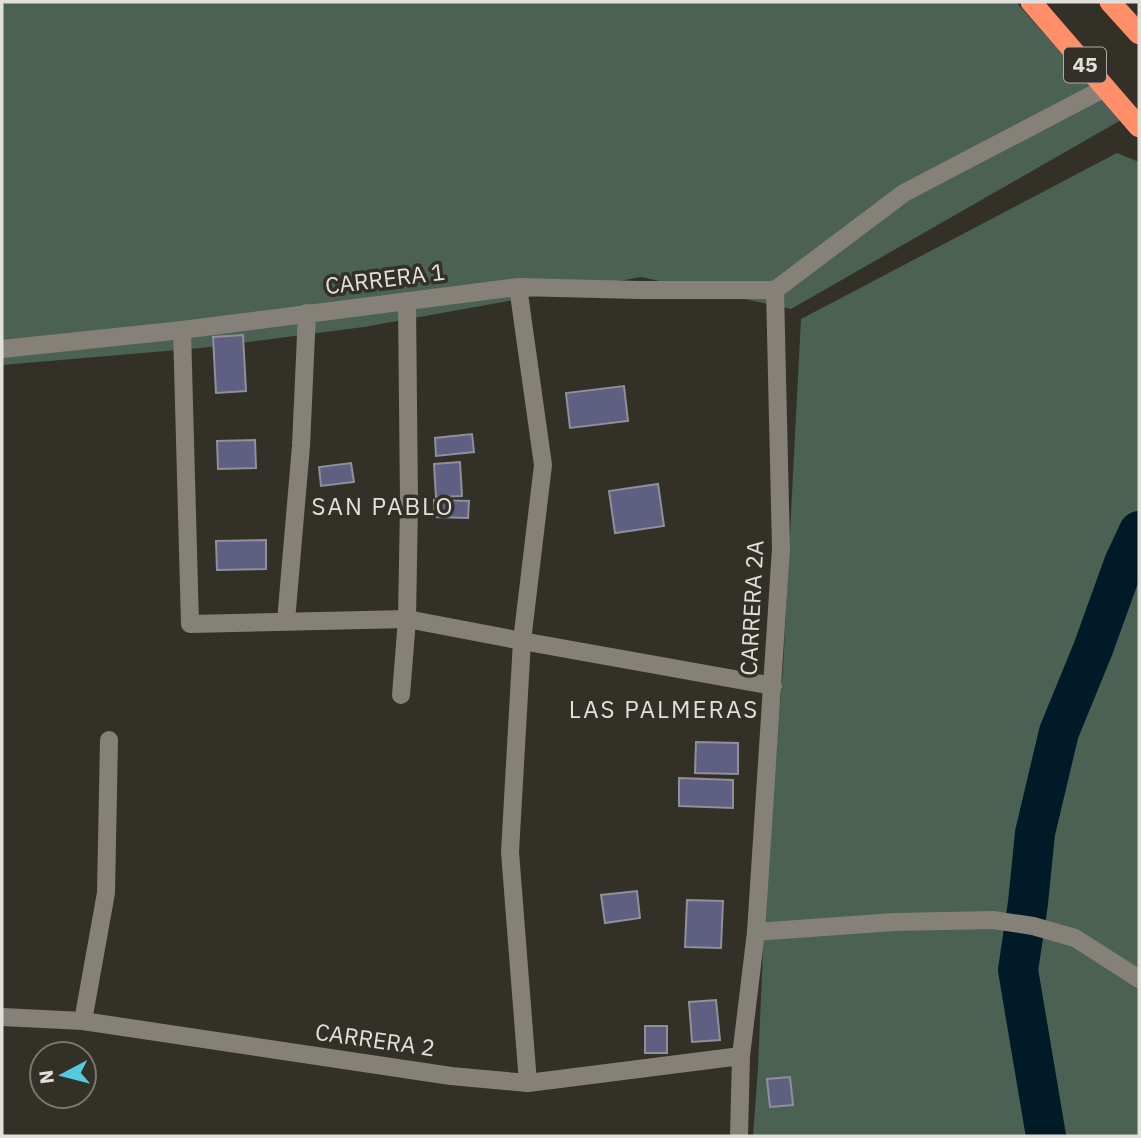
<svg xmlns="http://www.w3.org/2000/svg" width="1141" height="1138" font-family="'IBM Plex Sans',sans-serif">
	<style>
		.green { fill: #4a6153 }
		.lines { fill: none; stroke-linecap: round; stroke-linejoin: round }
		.river { stroke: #001b27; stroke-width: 40 }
		.building { fill: #5e5f81; stroke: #8f909a; stroke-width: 2 }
		.minor { stroke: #858178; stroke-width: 18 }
		.highway { stroke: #fe8f68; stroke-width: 21 }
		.labels { text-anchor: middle; stroke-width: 7; stroke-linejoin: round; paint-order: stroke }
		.shield { fill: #333028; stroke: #aeaba5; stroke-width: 2 }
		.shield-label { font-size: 21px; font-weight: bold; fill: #e2e0db }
		.street-label { font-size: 23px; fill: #e2e0db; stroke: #333028 }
		.neighbourhood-label { font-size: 24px; letter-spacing: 2px; fill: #e2e0db; stroke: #333028 }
	</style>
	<rect width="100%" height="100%" fill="#333028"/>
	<g class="green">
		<polygon points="2,2 1016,2 1121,120 791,309 641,277 364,327 201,348 2,365"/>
		<polygon points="1117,153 1139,162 1139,1136 753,1136 758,1068 766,880 783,668 801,319"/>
	</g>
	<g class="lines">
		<polyline class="river" points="1046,1136 1018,970 1028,903 1035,833 1059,732 1093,649 1124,563 1139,531"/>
	</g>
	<g class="building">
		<polygon points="243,335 246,391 216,393 213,337"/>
		<polygon points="624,386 628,421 570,428 566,393"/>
		<polygon points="472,434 474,452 436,456 435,438"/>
		<polygon points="255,440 256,468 218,469 217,441"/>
		<polygon points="460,462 462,496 436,497 434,464"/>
		<polygon points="351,463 354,482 321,486 319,467"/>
		<polygon points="658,484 664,526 615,533 609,491"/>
		<polygon points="434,500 469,501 468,518 434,517"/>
		<polygon points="266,540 266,569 217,570 216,541"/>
		<polygon points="696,742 738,743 738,774 695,773"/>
		<polygon points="679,778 733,780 733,808 679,806"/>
		<polygon points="637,891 640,918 605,923 601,895"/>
		<polygon points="687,900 723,901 721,948 685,947"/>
		<polygon points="716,1000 720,1040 692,1042 689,1002"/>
		<rect x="645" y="1026" width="22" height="27"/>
		<polygon points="790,1077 793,1105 770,1107 767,1079"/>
	</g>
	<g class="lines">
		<g class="minor">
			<polyline points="518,287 543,465 522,641 510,852 528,1083"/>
			<polyline points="775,290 904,193 1105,88"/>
			<polyline points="182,330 190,624 407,619 522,641 773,686"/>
			<polyline points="2,349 182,330 518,287 639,290 775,290"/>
			<polyline points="286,621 301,446 307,313"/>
			<polyline points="401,695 407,619 409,504 407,301"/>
			<polyline points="756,932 894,922 993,920 1033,926 1075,938 1139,979"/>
			<polyline points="2,1017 83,1021 451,1076 528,1083 741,1056"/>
			<polyline points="83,1021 106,893 109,740"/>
			<polyline points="739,1136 741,1056 756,932 781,548 775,290"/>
		</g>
		<g class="highway">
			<polyline points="1031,2 1139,127"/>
			<polyline points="1110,2 1139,34"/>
		</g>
	</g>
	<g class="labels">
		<rect class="shield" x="1064" y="47.5" width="42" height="35" rx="5"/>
		<g class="shield-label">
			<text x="1085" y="72">45</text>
		</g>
		<g class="street-label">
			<text transform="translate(385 279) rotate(-7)" y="8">CARRERA 1</text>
			<text transform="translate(752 608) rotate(-87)" y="8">CARRERA 2A</text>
			<text transform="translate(375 1040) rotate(8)" y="8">CARRERA 2</text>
		</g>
		<g class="neighbourhood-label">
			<text x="383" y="515">SAN PABLO</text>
			<text x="664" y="718">LAS PALMERAS</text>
		</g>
	</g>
	<rect width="1141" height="1138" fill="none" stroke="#e2e0db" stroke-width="7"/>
	<g transform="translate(63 1075) rotate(263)"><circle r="33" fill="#333028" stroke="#797670" stroke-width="2"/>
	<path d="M0-5L12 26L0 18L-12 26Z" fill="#54cade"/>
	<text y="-10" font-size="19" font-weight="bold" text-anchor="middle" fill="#e2e0db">N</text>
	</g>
</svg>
